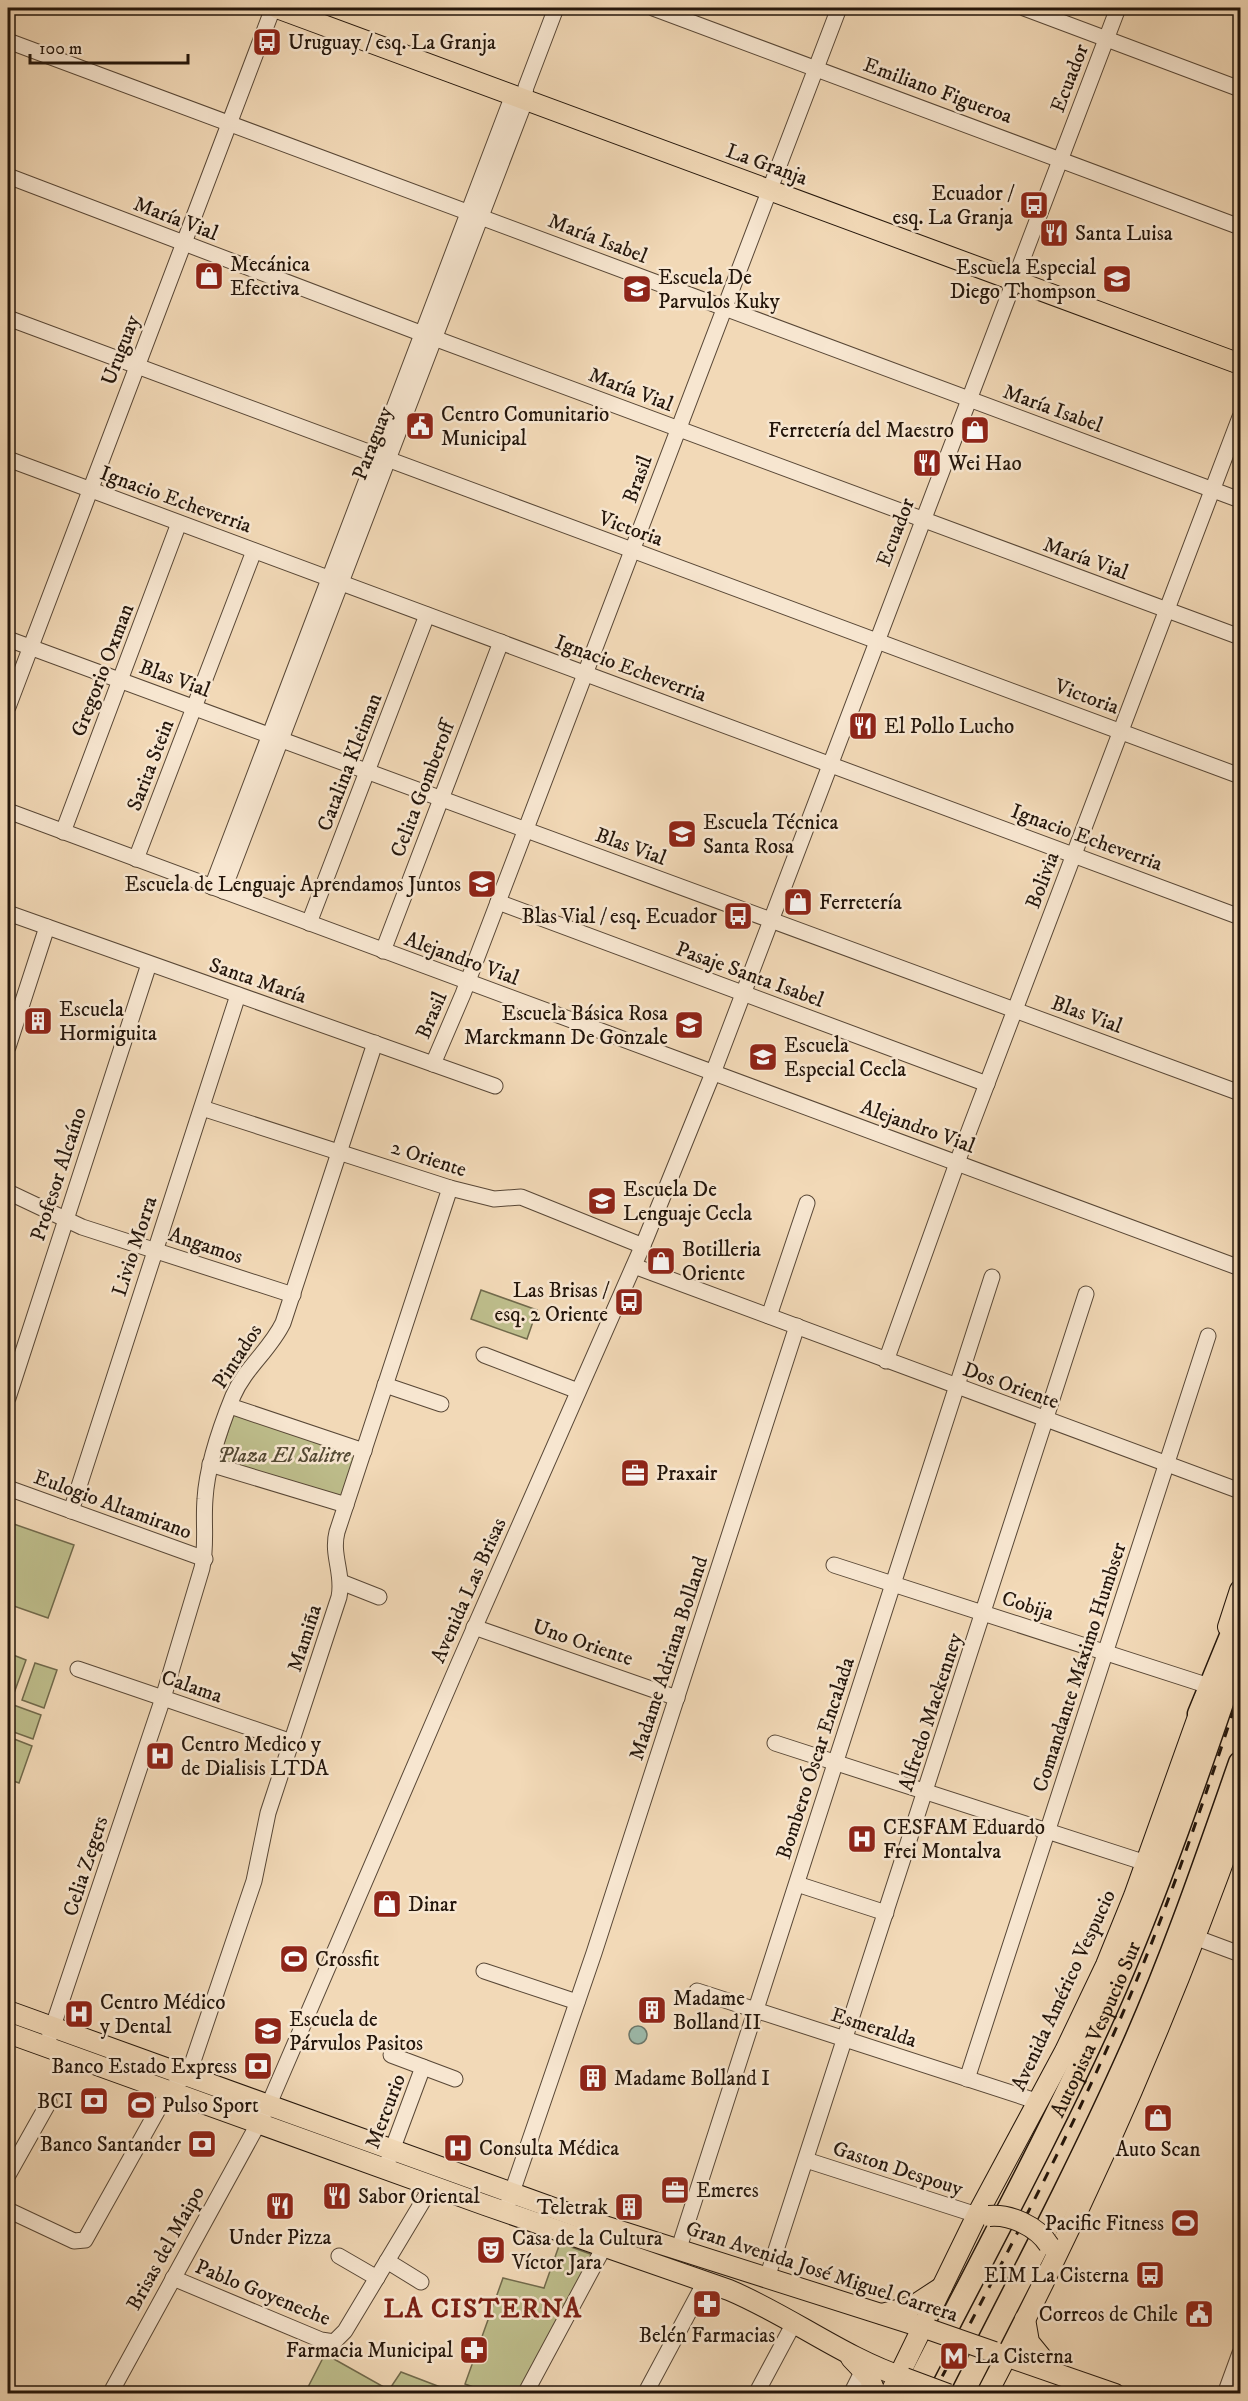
<svg xmlns="http://www.w3.org/2000/svg" width="1248" height="2401" font-family="'IM FELL DW Pica',serif">
	<style>
		.green { fill: #bebe8c; stroke: #716a4c; stroke-width: 1.5 }
		.water { fill: #9cbaab; stroke: #6c786b; stroke-width: 1.5 }
		.lines { fill: none; stroke-linecap: round; stroke-linejoin: round }
		.minor-casing { stroke: #584736; stroke-width: 17 }
		.major-casing { stroke: #24160b; stroke-width: 22 }
		.highway-casing { stroke: #24160b; stroke-width: 25 }
		.minor { stroke: #f7e6d0; stroke-width: 15 }
		.major { stroke: #f2d9b7; stroke-width: 20 }
		.highway { stroke: #f2d9b7; stroke-width: 22 }
		.rail { stroke: #24160b; stroke-width: 3; stroke-dasharray: 10 10; stroke-linecap: butt }
		.major-bridge-casing { stroke: #24160b; stroke-width: 22; stroke-linecap: butt }
		.major-bridge { stroke: #f2d9b7; stroke-width: 20 }
		.labels { text-anchor: middle; stroke-width: 5; stroke-linejoin: round; paint-order: stroke }
		.poi-label { font-size: 21px; fill: #24160b; stroke: #f7e6d0; text-anchor: start }
		.street-label { font-size: 21px; fill: #24160b; stroke: #f7e6d0 }
		.park-label { font-size: 21px; font-style: italic; fill: #524832; stroke: #f7e6d0 }
		.district-label { font-size: 27px; font-weight: bold; letter-spacing: 1.5px; fill: #7a1f14; stroke: #f7e6d0 }
	</style>
	<rect width="100%" height="100%" fill="#f2d9b7"/>
	<filter id="stains"><feTurbulence type="fractalNoise" baseFrequency=".00333" numOctaves="4"/><feColorMatrix values="0 0 0 0 .2 0 0 0 0 .09 0 0 0 0 .02 0 0 0 .5 -.17"/></filter>
	<radialGradient id="worn" r=".72"><stop offset=".6" stop-color="#630" stop-opacity="0"/><stop offset="1" stop-color="#630" stop-opacity=".3"/></radialGradient>
	<g class="green">
		<polygon points="481,1290 537,1310 527,1339 471,1319"/>
		<polygon points="234,1413 356,1451 341,1500 218,1461"/>
		<polygon points="8,1522 74,1545 48,1618 8,1604"/>
		<polygon points="8,1653 26,1660 13,1696 8,1694"/>
		<polygon points="35,1663 57,1670 44,1708 22,1700"/>
		<polygon points="8,1703 41,1715 33,1739 8,1730"/>
		<polygon points="9,1737 32,1746 19,1783 8,1779"/>
		<polygon points="560,2243 593,2255 520,2393 489,2393 465,2384 503,2278 544,2288"/>
		<polygon points="325,2354 389,2390 401,2372 456,2393 305,2393"/>
	</g>
	<circle class="water" cx="638" cy="2035" r="9"/>
	<g class="lines">
		<g class="minor-casing">
			<g id="minor">
				<polyline points="653,8 1240,227"/>
				<polyline points="1024,8 1240,89"/>
				<polyline points="8,41 1240,500"/>
				<polyline points="8,176 415,331 1240,637"/>
				<polyline points="8,318 1240,776"/>
				<polyline points="8,459 1240,917"/>
				<polyline points="8,639 1240,1093"/>
				<polyline points="8,707 273,8"/>
				<polyline points="8,811 1240,1268"/>
				<polyline points="63,832 179,523"/>
				<polyline points="136,859 254,551"/>
				<polyline points="212,887 513,95"/>
				<polyline points="223,891 522,109 526,87 556,8"/>
				<polyline points="498,902 987,1084"/>
				<polyline points="8,913 495,1086"/>
				<polyline points="309,923 427,615"/>
				<polyline points="383,951 501,642"/>
				<polyline points="8,1047 47,927"/>
				<polyline points="433,1064 463,994 839,8"/>
				<polyline points="202,1108 450,1188 494,1199 521,1197 643,1246"/>
				<polyline points="8,1192 82,1227 293,1295"/>
				<polyline points="634,1266 1240,1491"/>
				<polyline points="769,1316 807,1203"/>
				<polyline points="484,1355 578,1391"/>
				<polyline points="886,1361 961,1152 1240,417"/>
				<polyline points="385,1385 441,1404"/>
				<polyline points="8,1398 149,964"/>
				<polyline points="230,1406 364,1451"/>
				<polyline points="210,1464 346,1505"/>
				<polyline points="8,1488 205,1559"/>
				<polyline points="71,1511 238,995"/>
				<polyline points="834,1565 1209,1686"/>
				<polyline points="341,1582 379,1597"/>
				<polyline points="474,1627 677,1698"/>
				<polyline points="78,1669 292,1742"/>
				<polyline points="775,1743 1146,1863"/>
				<polyline points="797,1884 886,1913"/>
				<polyline points="1197,1938 1240,1954"/>
				<polyline points="484,1971 577,2002"/>
				<polyline points="697,1991 1039,2102"/>
				<path d="M46 2047 163 1698 202 1568C207 1545 203 1523 205 1499 207 1465 220 1428 233 1396 245 1368 270 1350 283 1323L375 1043"/>
				<polyline points="391,2055 455,2079"/>
				<polyline points="967,2079 1208,1336"/>
				<polyline points="806,2160 977,2215"/>
				<polyline points="385,2169 423,2067"/>
				<polyline points="8,2175 49,2102"/>
				<polyline points="509,2201 594,1953 797,1326"/>
				<path d="M8 2210 74 2241 85 2240 165 2097 178 2082 188 2076 254 1881 268 1813 339 1597C344 1574 331 1555 337 1532L450 1188"/>
				<polyline points="678,2251 992,1277"/>
				<polyline points="339,2256 377,2278"/>
				<polyline points="387,2261 421,2282"/>
				<polyline points="173,2278 321,2340 334,2342 345,2331 432,2186"/>
				<polyline points="767,2278 1086,1294"/>
				<polyline points="110,2394 269,2104 458,1665 646,1238 713,1073 1118,8"/>
				<polyline points="525,2394 604,2247"/>
				<polyline points="645,2394 705,2282"/>
				<polyline points="756,2394 794,2323"/>
				<polyline points="851,2394 863,2370"/>
				<polyline points="1225,2394 1240,2353"/>
			</g>
		</g>
		<g class="major-casing">
			<g id="major">
				<polyline points="277,8 1240,364"/>
				<polyline points="1228,1627 1240,1590"/>
				<polyline points="8,2011 598,2224 931,2330"/>
				<path d="M8 2033 485 2205 729 2290C789 2315 842 2357 905 2378"/>
				<polyline points="882,2314 913,2306 942,2287"/>
				<polyline points="1025,2319 1029,2342 1051,2369"/>
				<polyline points="994,2352 1115,2394"/>
				<polyline points="851,2358 869,2377 876,2394"/>
				<polyline points="890,2394 977,2215 1065,2051 1106,1965 1134,1896 1204,1700"/>
				<path d="M987 2394C1085 2207 1170 2014 1240 1815"/>
			</g>
		</g>
		<g class="highway-casing">
			<g id="highway">
				<polyline points="1199,1714 1240,1614"/>
				<path id="s1" d="M913 2394C978 2266 1048 2139 1107 2007 1158 1891 1199 1771 1240 1650"/>
				<path d="M962 2394C1020 2280 1079 2168 1131 2051 1173 1957 1206 1860 1240 1763"/>
			</g>
		</g>
		<use href="#minor" class="minor"/>
		<use href="#major" class="major"/>
		<use href="#highway" class="highway"/>
		<path class="rail" d="M933 2394C997 2272 1063 2150 1118 2024 1166 1915 1203 1803 1240 1691"/>
		<g class="major-bridge-casing">
			<g id="major-bridge">
				<path d="M989 2216C1010 2214 1037 2226 1049 2245"/>
				<polyline points="931,2330 994,2352"/>
				<polyline points="905,2378 948,2394"/>
			</g>
		</g>
		<use href="#major-bridge" class="major-bridge"/>
	</g>
	<defs>
		<g id="bus-square" transform="scale(1.5)"><rect x="-9" y="-9" width="18" height="18" rx="4" fill="#8f2418" stroke="#f7e6d0"/><path d="M-5-6H5V4H4V6H2V4H-2V6H-4V4H-5ZM-3.5-4V0h7V-4ZM-3.5 1.2v1.5H-2V1.2ZM2 1.2v1.5H3.5V1.2Z" fill="#fff"/></g>
		<g id="restaurant-square" transform="scale(1.5)"><rect x="-9" y="-9" width="18" height="18" rx="4" fill="#8f2418" stroke="#f7e6d0"/><path d="M-5-6h1v4h1v-4h1v4h1v-4h1v5L-1.5 .5V6h-2V.5L-5-1ZM5-6V6H3V1.5H1.5Q1.5-4 5-6Z" fill="#fff"/></g>
		<g id="shop-square" transform="scale(1.5)"><rect x="-9" y="-9" width="18" height="18" rx="4" fill="#8f2418" stroke="#f7e6d0"/><path d="M-5-2.5h2.3a2.7 3.5 0 0 1 5.4 0H5L5.5 6h-11ZM-1.5-2.5h3a1.5 2.3 0 0 0-3 0Z" fill="#fff"/></g>
		<g id="school-square" transform="scale(1.5)"><rect x="-9" y="-9" width="18" height="18" rx="4" fill="#8f2418" stroke="#f7e6d0"/><path d="M0-5L7-2L0 1L-7-2ZM-4 1L0 2.5L4 1V4Q0 6-4 4Z" fill="#fff"/></g>
		<g id="civic-square" transform="scale(1.5)"><rect x="-9" y="-9" width="18" height="18" rx="4" fill="#8f2418" stroke="#f7e6d0"/><path d="M-.6-6.5H3V-4.5H.6V-3L4-1V1h2V6H-6V1h2V-1L-.6-3ZM-1.2 2.5V6h2.4V2.5Z" fill="#fff"/></g>
		<g id="building-square" transform="scale(1.5)"><rect x="-9" y="-9" width="18" height="18" rx="4" fill="#8f2418" stroke="#f7e6d0"/><path d="M-4-6H4V6H1V3H-1V6H-4ZM-2.5-4.3h1.7v1.8h-1.7ZM.8-4.3h1.7v1.8H.8ZM-2.5-1h1.7V.8h-1.7ZM.8-1h1.7V.8H.8Z" fill="#fff"/></g>
		<g id="office-square" transform="scale(1.5)"><rect x="-9" y="-9" width="18" height="18" rx="4" fill="#8f2418" stroke="#f7e6d0"/><path d="M-6-3h4V-5.5h4V-3h4V5H-6ZM-1-4.5V-3h2v-1.5ZM-6 0V1H6V0Z" fill="#fff"/></g>
		<g id="hospital-square" transform="scale(1.5)"><rect x="-9" y="-9" width="18" height="18" rx="4" fill="#8f2418" stroke="#f7e6d0"/><path d="M-5-5h3v3.5h4V-5h3V5h-3V1.5h-4V5h-3Z" fill="#fff"/></g>
		<g id="stadium-square" transform="scale(1.5)"><rect x="-9" y="-9" width="18" height="18" rx="4" fill="#8f2418" stroke="#f7e6d0"/><path d="M0-5a6.5 5 0 1 0 0 10a6.5 5 0 1 0 0-10ZM-3.5-1.8h7v3.6h-7Z" fill="#fff"/></g>
		<g id="bank-square" transform="scale(1.5)"><rect x="-9" y="-9" width="18" height="18" rx="4" fill="#8f2418" stroke="#f7e6d0"/><path d="M-6-4H6V4H-6ZM0-2.3a2.3 2.3 0 1 0 0 4.6a2.3 2.3 0 1 0 0-4.6Z" fill="#fff"/></g>
		<g id="theatre-square" transform="scale(1.5)"><rect x="-9" y="-9" width="18" height="18" rx="4" fill="#8f2418" stroke="#f7e6d0"/><path d="M-5-5.5Q0-4 5-5.5V0Q5 5 0 6Q-5 5-5 0ZM-3.3-2.5H-1v1.5H-3.3ZM1-2.5H3.3v1.5H1ZM-2.8 1Q0 5.5 2.8 1Z" fill="#fff"/></g>
		<g id="pharmacy-square" transform="scale(1.5)"><rect x="-9" y="-9" width="18" height="18" rx="4" fill="#8f2418" stroke="#f7e6d0"/><path d="M-2-6h4v4h4v4h-4v4h-4v-4h-4v-4h4Z" fill="#fff"/></g>
		<g id="metro-square" transform="scale(1.5)"><rect x="-9" y="-9" width="18" height="18" rx="4" fill="#8f2418" stroke="#f7e6d0"/><path d="M-5.5 5V-5H-3L0 0L3-5H5.5V5H3V-.5L0 4L-3-.5V5Z" fill="#fff"/></g>
	</defs>
	<g fill-rule="evenodd">
		<use href="#bus-square" x="267" y="42"/>
		<use href="#bus-square" x="1034" y="205"/>
		<use href="#restaurant-square" x="1054" y="233"/>
		<use href="#shop-square" x="209" y="276"/>
		<use href="#school-square" x="1117" y="279"/>
		<use href="#school-square" x="637" y="289"/>
		<use href="#civic-square" x="420" y="426"/>
		<use href="#shop-square" x="975" y="430"/>
		<use href="#restaurant-square" x="927" y="463"/>
		<use href="#restaurant-square" x="863" y="726"/>
		<use href="#school-square" x="682" y="834"/>
		<use href="#school-square" x="482" y="884"/>
		<use href="#shop-square" x="798" y="902"/>
		<use href="#bus-square" x="738" y="916"/>
		<use href="#building-square" x="38" y="1021"/>
		<use href="#school-square" x="689" y="1025"/>
		<use href="#school-square" x="763" y="1057"/>
		<use href="#school-square" x="602" y="1201"/>
		<use href="#shop-square" x="661" y="1261"/>
		<use href="#bus-square" x="629" y="1302"/>
		<use href="#office-square" x="635" y="1473"/>
		<use href="#hospital-square" x="160" y="1756"/>
		<use href="#hospital-square" x="862" y="1839"/>
		<use href="#shop-square" x="387" y="1904"/>
		<use href="#stadium-square" x="294" y="1959"/>
		<use href="#building-square" x="652" y="2010"/>
		<use href="#hospital-square" x="79" y="2014"/>
		<use href="#school-square" x="268" y="2031"/>
		<use href="#bank-square" x="258" y="2066"/>
		<use href="#building-square" x="593" y="2078"/>
		<use href="#bank-square" x="94" y="2101"/>
		<use href="#stadium-square" x="141" y="2105"/>
		<use href="#shop-square" x="1158" y="2118"/>
		<use href="#bank-square" x="202" y="2144"/>
		<use href="#hospital-square" x="458" y="2148"/>
		<use href="#office-square" x="675" y="2190"/>
		<use href="#restaurant-square" x="337" y="2196"/>
		<use href="#restaurant-square" x="280" y="2206"/>
		<use href="#building-square" x="629" y="2207"/>
		<use href="#stadium-square" x="1185" y="2223"/>
		<use href="#theatre-square" x="491" y="2250"/>
		<use href="#bus-square" x="1150" y="2275"/>
		<use href="#pharmacy-square" x="707" y="2304"/>
		<use href="#civic-square" x="1199" y="2314"/>
		<use href="#pharmacy-square" x="474" y="2350"/>
		<use href="#metro-square" x="954" y="2356"/>
	</g>
	<g class="labels">
		<g class="poi-label">
			<text x="288" y="49">Uruguay / esq. La Granja</text>
			<text x="1013" y="200" text-anchor="end">Ecuador /<tspan x="1013" dy="24">esq. La Granja</tspan></text>
			<text x="1075" y="240">Santa Luisa</text>
			<text x="230" y="271">Mecánica<tspan x="230" dy="24">Efectiva</tspan></text>
			<text x="1096" y="274" text-anchor="end">Escuela Especial<tspan x="1096" dy="24">Diego Thompson</tspan></text>
			<text x="658" y="284">Escuela De<tspan x="658" dy="24">Parvulos Kuky</tspan></text>
			<text x="441" y="421">Centro Comunitario<tspan x="441" dy="24">Municipal</tspan></text>
			<text x="954" y="437" text-anchor="end">Ferretería del Maestro</text>
			<text x="948" y="470">Wei Hao</text>
			<text x="884" y="733">El Pollo Lucho</text>
			<text x="703" y="829">Escuela Técnica<tspan x="703" dy="24">Santa Rosa</tspan></text>
			<text x="461" y="891" text-anchor="end">Escuela de Lenguaje Aprendamos Juntos</text>
			<text x="819" y="909">Ferretería</text>
			<text x="717" y="923" text-anchor="end">Blas Vial / esq. Ecuador</text>
			<text x="59" y="1016">Escuela<tspan x="59" dy="24">Hormiguita</tspan></text>
			<text x="668" y="1020" text-anchor="end">Escuela Básica Rosa<tspan x="668" dy="24">Marckmann De Gonzale</tspan></text>
			<text x="784" y="1052">Escuela<tspan x="784" dy="24">Especial Cecla</tspan></text>
			<text x="623" y="1196">Escuela De<tspan x="623" dy="24">Lenguaje Cecla</tspan></text>
			<text x="682" y="1256">Botilleria<tspan x="682" dy="24">Oriente</tspan></text>
			<text x="608" y="1297" text-anchor="end">Las Brisas /<tspan x="608" dy="24">esq. 2 Oriente</tspan></text>
			<text x="656" y="1480">Praxair</text>
			<text x="181" y="1751">Centro Medico y<tspan x="181" dy="24">de Dialisis LTDA</tspan></text>
			<text x="883" y="1834">CESFAM Eduardo<tspan x="883" dy="24">Frei Montalva</tspan></text>
			<text x="408" y="1911">Dinar</text>
			<text x="315" y="1966">Crossfit</text>
			<text x="673" y="2005">Madame<tspan x="673" dy="24">Bolland II</tspan></text>
			<text x="100" y="2009">Centro Médico<tspan x="100" dy="24">y Dental</tspan></text>
			<text x="289" y="2026">Escuela de<tspan x="289" dy="24">Párvulos Pasitos</tspan></text>
			<text x="237" y="2073" text-anchor="end">Banco Estado Express</text>
			<text x="614" y="2085">Madame Bolland I</text>
			<text x="73" y="2108" text-anchor="end">BCI</text>
			<text x="162" y="2112">Pulso Sport</text>
			<text x="181" y="2151" text-anchor="end">Banco Santander</text>
			<text x="479" y="2155">Consulta Médica</text>
			<text x="1158" y="2156" text-anchor="middle">Auto Scan</text>
			<text x="696" y="2197">Emeres</text>
			<text x="358" y="2203">Sabor Oriental</text>
			<text x="608" y="2214" text-anchor="end">Teletrak</text>
			<text x="1164" y="2230" text-anchor="end">Pacific Fitness</text>
			<text x="280" y="2244" text-anchor="middle">Under Pizza</text>
			<text x="512" y="2245">Casa de la Cultura<tspan x="512" dy="24">Víctor Jara</tspan></text>
			<text x="1129" y="2282" text-anchor="end">EIM La Cisterna</text>
			<text x="1178" y="2321" text-anchor="end">Correos de Chile</text>
			<text x="707" y="2342" text-anchor="middle">Belén Farmacias</text>
			<text x="453" y="2357" text-anchor="end">Farmacia Municipal</text>
			<text x="975" y="2363">La Cisterna</text>
		</g>
		<g class="street-label">
			<text transform="translate(1069 78) rotate(-69)" y="7">Ecuador</text>
			<text transform="translate(938 90) rotate(20)" y="7">Emiliano Figueroa</text>
			<text transform="translate(767 164) rotate(20)" y="7">La Granja</text>
			<text transform="translate(176 218) rotate(21)" y="7">María Vial</text>
			<text transform="translate(598 238) rotate(21)" y="7">María Isabel</text>
			<text transform="translate(120 350) rotate(-69)" y="7">Uruguay</text>
			<text transform="translate(631 389) rotate(21)" y="7">María Vial</text>
			<text transform="translate(1053 408) rotate(20)" y="7">María Isabel</text>
			<text transform="translate(372 443) rotate(-69)" y="7">Paraguay</text>
			<text transform="translate(637 479) rotate(-70)" y="7">Brasil</text>
			<text transform="translate(176 499) rotate(20)" y="7">Ignacio Echeverria</text>
			<text transform="translate(631 528) rotate(20)" y="7">Victoria</text>
			<text transform="translate(895 532) rotate(-69)" y="7">Ecuador</text>
			<text transform="translate(1086 558) rotate(20)" y="7">María Vial</text>
			<text transform="translate(631 668) rotate(20)" y="7">Ignacio Echeverria</text>
			<text transform="translate(102 670) rotate(-69)" y="7">Gregorio Oxman</text>
			<text transform="translate(175 678) rotate(20)" y="7">Blas Vial</text>
			<text transform="translate(1087 696) rotate(20)" y="7">Victoria</text>
			<text transform="translate(349 762) rotate(-69)" y="7">Catalina Kleiman</text>
			<text transform="translate(150 765) rotate(-69)" y="7">Sarita Stein</text>
			<text transform="translate(422 789) rotate(-69)" y="7">Celita Gomberoff</text>
			<text transform="translate(1087 837) rotate(20)" y="7">Ignacio Echeverria</text>
			<text transform="translate(631 846) rotate(20)" y="7">Blas Vial</text>
			<text transform="translate(1042 880) rotate(-69)" y="7">Bolivia</text>
			<text transform="translate(462 958) rotate(20)" y="7">Alejandro Vial</text>
			<text transform="translate(750 974) rotate(20)" y="7">Pasaje Santa Isabel</text>
			<text transform="translate(258 980) rotate(19)" y="7">Santa María</text>
			<text transform="translate(1087 1014) rotate(20)" y="7">Blas Vial</text>
			<text transform="translate(431 1015) rotate(-67)" y="7">Brasil</text>
			<text transform="translate(918 1126) rotate(20)" y="7">Alejandro Vial</text>
			<text transform="translate(429 1158) rotate(18)" y="7">2 Oriente</text>
			<text transform="translate(58 1174) rotate(-72)" y="7">Profesor Alcaíno</text>
			<text transform="translate(206 1245) rotate(18)" y="7">Angamos</text>
			<text transform="translate(134 1246) rotate(-72)" y="7">Livio Morra</text>
			<text transform="translate(237 1356) rotate(-57)" y="7">Pintados</text>
			<text transform="translate(1011 1385) rotate(20)" y="7">Dos Oriente</text>
			<text transform="translate(113 1504) rotate(20)" y="7">Eulogio Altamirano</text>
			<text transform="translate(468 1590) rotate(-66)" y="7">Avenida Las Brisas</text>
			<text transform="translate(1028 1605) rotate(18)" y="7">Cobija</text>
			<text transform="translate(304 1638) rotate(-72)" y="7">Mamiña</text>
			<text transform="translate(583 1642) rotate(19)" y="7">Uno Oriente</text>
			<text transform="translate(668 1658) rotate(-72)" y="7">Madame Adriana Bolland</text>
			<text transform="translate(1079 1667) rotate(-72)" y="7">Comandante Máximo Humbser</text>
			<text transform="translate(192 1686) rotate(19)" y="7">Calama</text>
			<text transform="translate(930 1712) rotate(-72)" y="7">Alfredo Mackenney</text>
			<text transform="translate(815 1758) rotate(-72)" y="7">Bombero Óscar Encalada</text>
			<text transform="translate(85 1866) rotate(-72)" y="7">Celia Zegers</text>
			<text transform="translate(1063 1990) rotate(-65)" y="7">Avenida Américo Vespucio</text>
			<text transform="translate(874 2027) rotate(18)" y="7">Esmeralda</text>
			<text dy="7" stroke="none"><textPath href="#s1" startOffset="408">Autopista Vespucio Sur</textPath></text>
			<text transform="translate(385 2111) rotate(-69)" y="7">Mercurio</text>
			<text transform="translate(898 2168) rotate(18)" y="7">Gaston Despouy</text>
			<text transform="translate(165 2248) rotate(-61)" y="7">Brisas del Maipo</text>
			<text transform="translate(822 2271) rotate(18)" y="7">Gran Avenida José Miguel Carrera</text>
			<text transform="translate(263 2292) rotate(22)" y="7">Pablo Goyeneche</text>
		</g>
		<g class="park-label">
			<text x="284" y="1462">Plaza El Salitre</text>
		</g>
		<g class="district-label">
			<text x="483" y="2317">LA CISTERNA</text>
		</g>
	</g>
	<rect width="1248" height="2401" fill="none" stroke="#f2d9b7" stroke-width="30"/>
	<rect x="9" y="9" width="1230" height="2383" fill="none" stroke="#24160b" stroke-width="3"/>
	<rect x="15" y="15" width="1218" height="2371" fill="none" stroke="#24160b" stroke-width="1.5"/>
	<path d="M30 54v9h158v-9" fill="none" stroke="#24160b" stroke-width="3"/>
	<text x="39" y="54" font-size="18" fill="#24160b" stroke="#f7e6d0" stroke-width="4.5" paint-order="stroke">100 m</text>
	<rect width="100%" height="100%" filter="url(#stains)"/>
	<rect width="100%" height="100%" fill="url(#worn)"/>
</svg>
